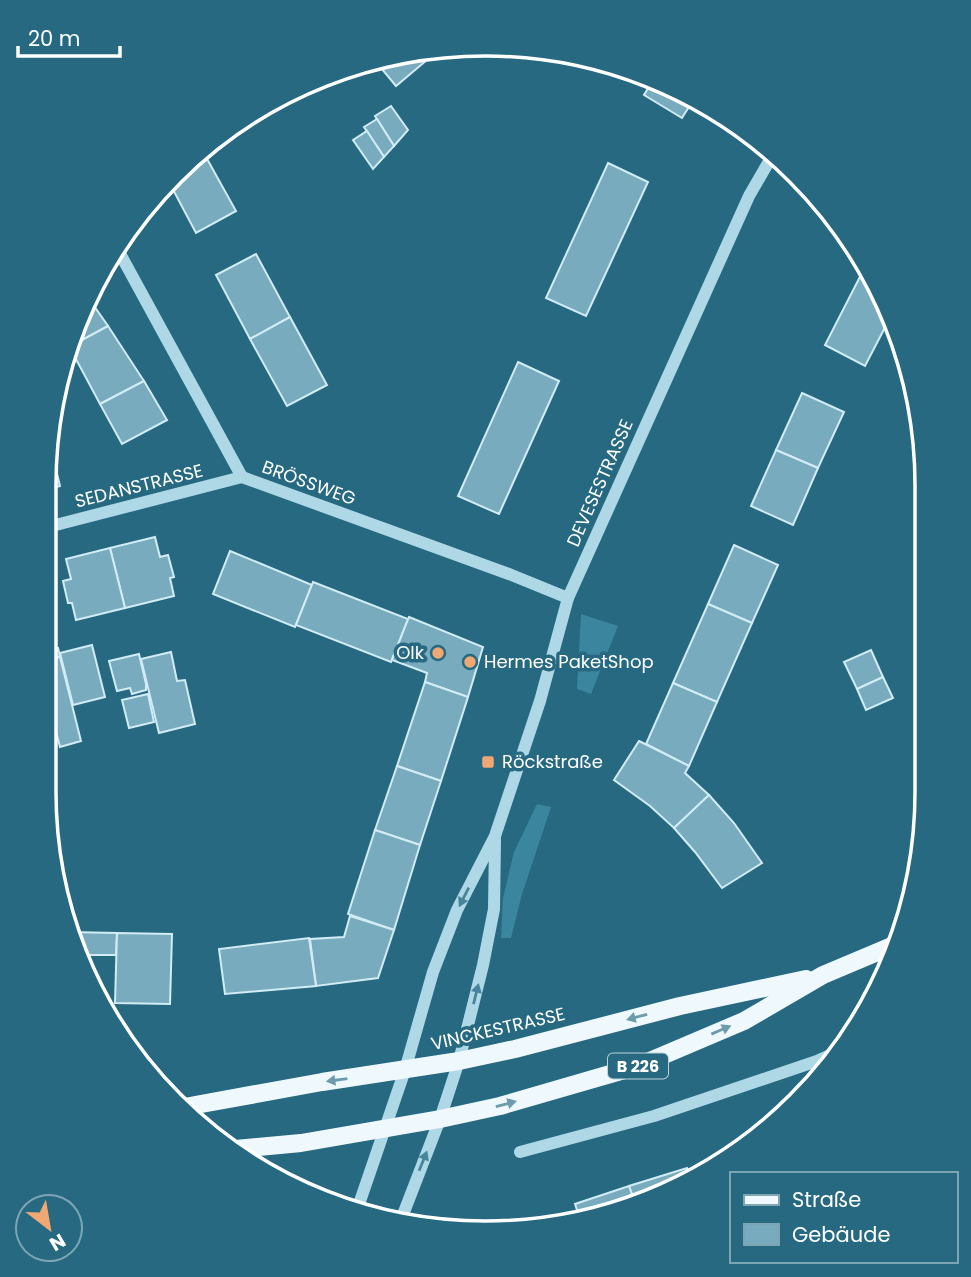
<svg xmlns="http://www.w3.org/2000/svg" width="971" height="1277" font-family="Poppins,sans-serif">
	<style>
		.green { fill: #3b859f }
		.building { fill: #77abbd; stroke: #d1ecf5; stroke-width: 2 }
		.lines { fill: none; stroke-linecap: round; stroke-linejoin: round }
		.minor { stroke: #aed8e6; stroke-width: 12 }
		.major { stroke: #eff9fd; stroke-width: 18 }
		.oneway { fill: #48859a }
		.oneway2 { fill: #6c9bac }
		.poi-dot { fill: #efa774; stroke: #266981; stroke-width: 2.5 }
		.labels { text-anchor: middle; stroke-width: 7; stroke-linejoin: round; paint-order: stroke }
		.shield { fill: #266981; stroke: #bed2d9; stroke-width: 2 }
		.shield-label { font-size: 16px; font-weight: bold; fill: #fff }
		.street-label { font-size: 18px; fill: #fff; stroke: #266981 }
		.poi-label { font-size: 18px; fill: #fff; stroke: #266981; text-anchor: start }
		.rim { fill: none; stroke: #fff; stroke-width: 3.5 }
	</style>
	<rect width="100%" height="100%" fill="#266981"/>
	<g class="green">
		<polygon points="581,614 618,626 591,694 577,689"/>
		<polygon points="537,804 551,807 522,894 511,938 501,938 503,898 514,852"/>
	</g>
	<g class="building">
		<polygon points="399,52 420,52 427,60 396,86 376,62"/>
		<polygon points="650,85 692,102 682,118 644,95"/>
		<polygon points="391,106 408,130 394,146 375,116"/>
		<polygon points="377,119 394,146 384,157 364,127"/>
		<polygon points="367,131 384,157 373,169 353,140"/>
		<polygon points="206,157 236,211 196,233 170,184 189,166"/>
		<polygon points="608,163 648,182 586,316 546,298"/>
		<polygon points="256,254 290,317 250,339 216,275"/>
		<polygon points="866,265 892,314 865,366 825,345"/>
		<polygon points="92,303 108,326 71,346"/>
		<polygon points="290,317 327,385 287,406 250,339"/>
		<polygon points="108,326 144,381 100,404 70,348 71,346"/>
		<polygon points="518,362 559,381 499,514 458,496"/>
		<polygon points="144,381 167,420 122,444 100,404"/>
		<polygon points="802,393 844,412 818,468 776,450"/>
		<polygon points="48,436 60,486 45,490 45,457"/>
		<polygon points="776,450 818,468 793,525 751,506"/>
		<polygon points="155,537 160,557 168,555 174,577 170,578 174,596 125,608 110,548"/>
		<polygon points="734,545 778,565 752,623 708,604"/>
		<polygon points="110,548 125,608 76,620 72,603 68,603 63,581 71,579 66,559"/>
		<polygon points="230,551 312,585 295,627 213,594"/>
		<polygon points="313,582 408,619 391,662 296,625"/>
		<polygon points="708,604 752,623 717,702 673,683"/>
		<polygon points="409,617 483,647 468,697 425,682 427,673 392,660"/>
		<polygon points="92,645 105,697 73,705 60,653"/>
		<polygon points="58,648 60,656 44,660 44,652"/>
		<polygon points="871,650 883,677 857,689 844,662"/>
		<polygon points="171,652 177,681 185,680 195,724 159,733 141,659"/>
		<polygon points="139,654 146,684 146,690 132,694 130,688 117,691 109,661"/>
		<polygon points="60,657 81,741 60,747 44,686 44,678 47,677 44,660"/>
		<polygon points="883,677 893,698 866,710 857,689"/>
		<polygon points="425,682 468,697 441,781 397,766"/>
		<polygon points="673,683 717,702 689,766 646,744"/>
		<polygon points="148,694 154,722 129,728 122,700"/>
		<polygon points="639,741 689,766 685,773 709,795 674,828 650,806 614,780"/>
		<polygon points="397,766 441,781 420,845 375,830"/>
		<polygon points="709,795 734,823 762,863 722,888 695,852 674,828"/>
		<polygon points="375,830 420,845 394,930 348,914"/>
		<polygon points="350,916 394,930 378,978 316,986 310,939 344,937"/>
		<polygon points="69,932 117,933 116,955 87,955 89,979"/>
		<polygon points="117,933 172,934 170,1004 115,1003"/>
		<polygon points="309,938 316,986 225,994 219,949"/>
		<polygon points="719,1157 722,1163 704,1172 701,1163"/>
		<polygon points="687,1168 690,1179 636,1206 629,1186"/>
		<polygon points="629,1186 636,1206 628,1210 580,1219 575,1204"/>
	</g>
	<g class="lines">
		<g class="minor">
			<polyline points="118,250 242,477 509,574 568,598"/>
			<polyline points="44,528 242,477"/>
			<polyline points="520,1152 654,1116 817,1061 839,1051"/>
			<polyline points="357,1210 405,1070 433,972 457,910 495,836 540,701 568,598 749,196 771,158"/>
			<polyline points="399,1225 440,1119 459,1061 483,965 494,909 495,840"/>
		</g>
		<g class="major">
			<polyline points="179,1108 322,1082 459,1061 515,1049 680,1006 806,979"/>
			<polyline points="236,1149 301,1143 440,1119 500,1106 638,1066 744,1021 823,975 899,943"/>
		</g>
	</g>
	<defs><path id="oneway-solid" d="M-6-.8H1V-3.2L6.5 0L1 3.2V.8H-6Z" transform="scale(1.75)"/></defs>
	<g class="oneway">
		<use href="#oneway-solid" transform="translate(464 897) rotate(117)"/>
		<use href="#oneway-solid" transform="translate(476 994) rotate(-76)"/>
		<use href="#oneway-solid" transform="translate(423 1161) rotate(-68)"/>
	</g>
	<g class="oneway2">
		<use href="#oneway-solid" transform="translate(637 1017) rotate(165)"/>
		<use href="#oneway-solid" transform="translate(721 1030) rotate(-23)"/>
		<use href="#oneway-solid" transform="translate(337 1080) rotate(172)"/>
		<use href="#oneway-solid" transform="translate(506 1104) rotate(-15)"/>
	</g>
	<g class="poi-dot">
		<circle cx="438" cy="653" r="7"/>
		<circle cx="470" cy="662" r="7"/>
		<rect x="481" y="755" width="14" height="14" rx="3.5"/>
	</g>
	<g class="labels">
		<rect class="shield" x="608" y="1053.5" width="60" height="25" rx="5"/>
		<g class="shield-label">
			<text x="638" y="1072">B 226</text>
		</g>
		<g class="street-label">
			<text transform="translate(309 483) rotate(20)" y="6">BRÖSSWEG</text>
			<text transform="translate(600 483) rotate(-66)" y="6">DEVESESTRASSE</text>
			<text transform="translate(139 486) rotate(-14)" y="6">SEDANSTRASSE</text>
			<text transform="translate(498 1029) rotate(-13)" y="6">VINCKESTRASSE</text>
		</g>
		<g class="poi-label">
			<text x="424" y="659" text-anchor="end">Olk</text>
			<text x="484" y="668">Hermes PaketShop</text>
			<text x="502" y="768">Röckstraße</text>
		</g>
	</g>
	<path d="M0 0H971V1277H0ZM485 56H486A429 429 0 0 1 915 485V792A429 429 0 0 1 486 1221H485A429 429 0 0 1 56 792V485A429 429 0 0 1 485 56Z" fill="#266981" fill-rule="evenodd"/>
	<path class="rim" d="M485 56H486A429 429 0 0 1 915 485V792A429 429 0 0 1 486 1221H485A429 429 0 0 1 56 792V485A429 429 0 0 1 485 56Z"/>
	<rect x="730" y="1172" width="228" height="91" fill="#266981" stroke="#7da5b3" stroke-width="2"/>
	<rect x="744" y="1195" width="35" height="10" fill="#eff9fd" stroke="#7da5b3" stroke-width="2"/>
	<text x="792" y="1207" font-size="21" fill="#ffffff">Straße</text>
	<rect x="744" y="1224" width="35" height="21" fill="#77abbd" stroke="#7da5b3" stroke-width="2"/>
	<text x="792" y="1242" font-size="21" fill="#ffffff">Gebäude</text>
	<g transform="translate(49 1228) rotate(149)"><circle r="33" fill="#266981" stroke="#7da5b3" stroke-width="2"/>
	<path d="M0-5L12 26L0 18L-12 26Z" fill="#efa774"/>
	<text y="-10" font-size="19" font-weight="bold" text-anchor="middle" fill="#ffffff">N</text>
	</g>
	<path d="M18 46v10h102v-10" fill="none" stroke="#ffffff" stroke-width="3.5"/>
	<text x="28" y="46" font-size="21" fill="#ffffff" stroke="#266981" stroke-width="5" paint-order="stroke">20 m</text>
</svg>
